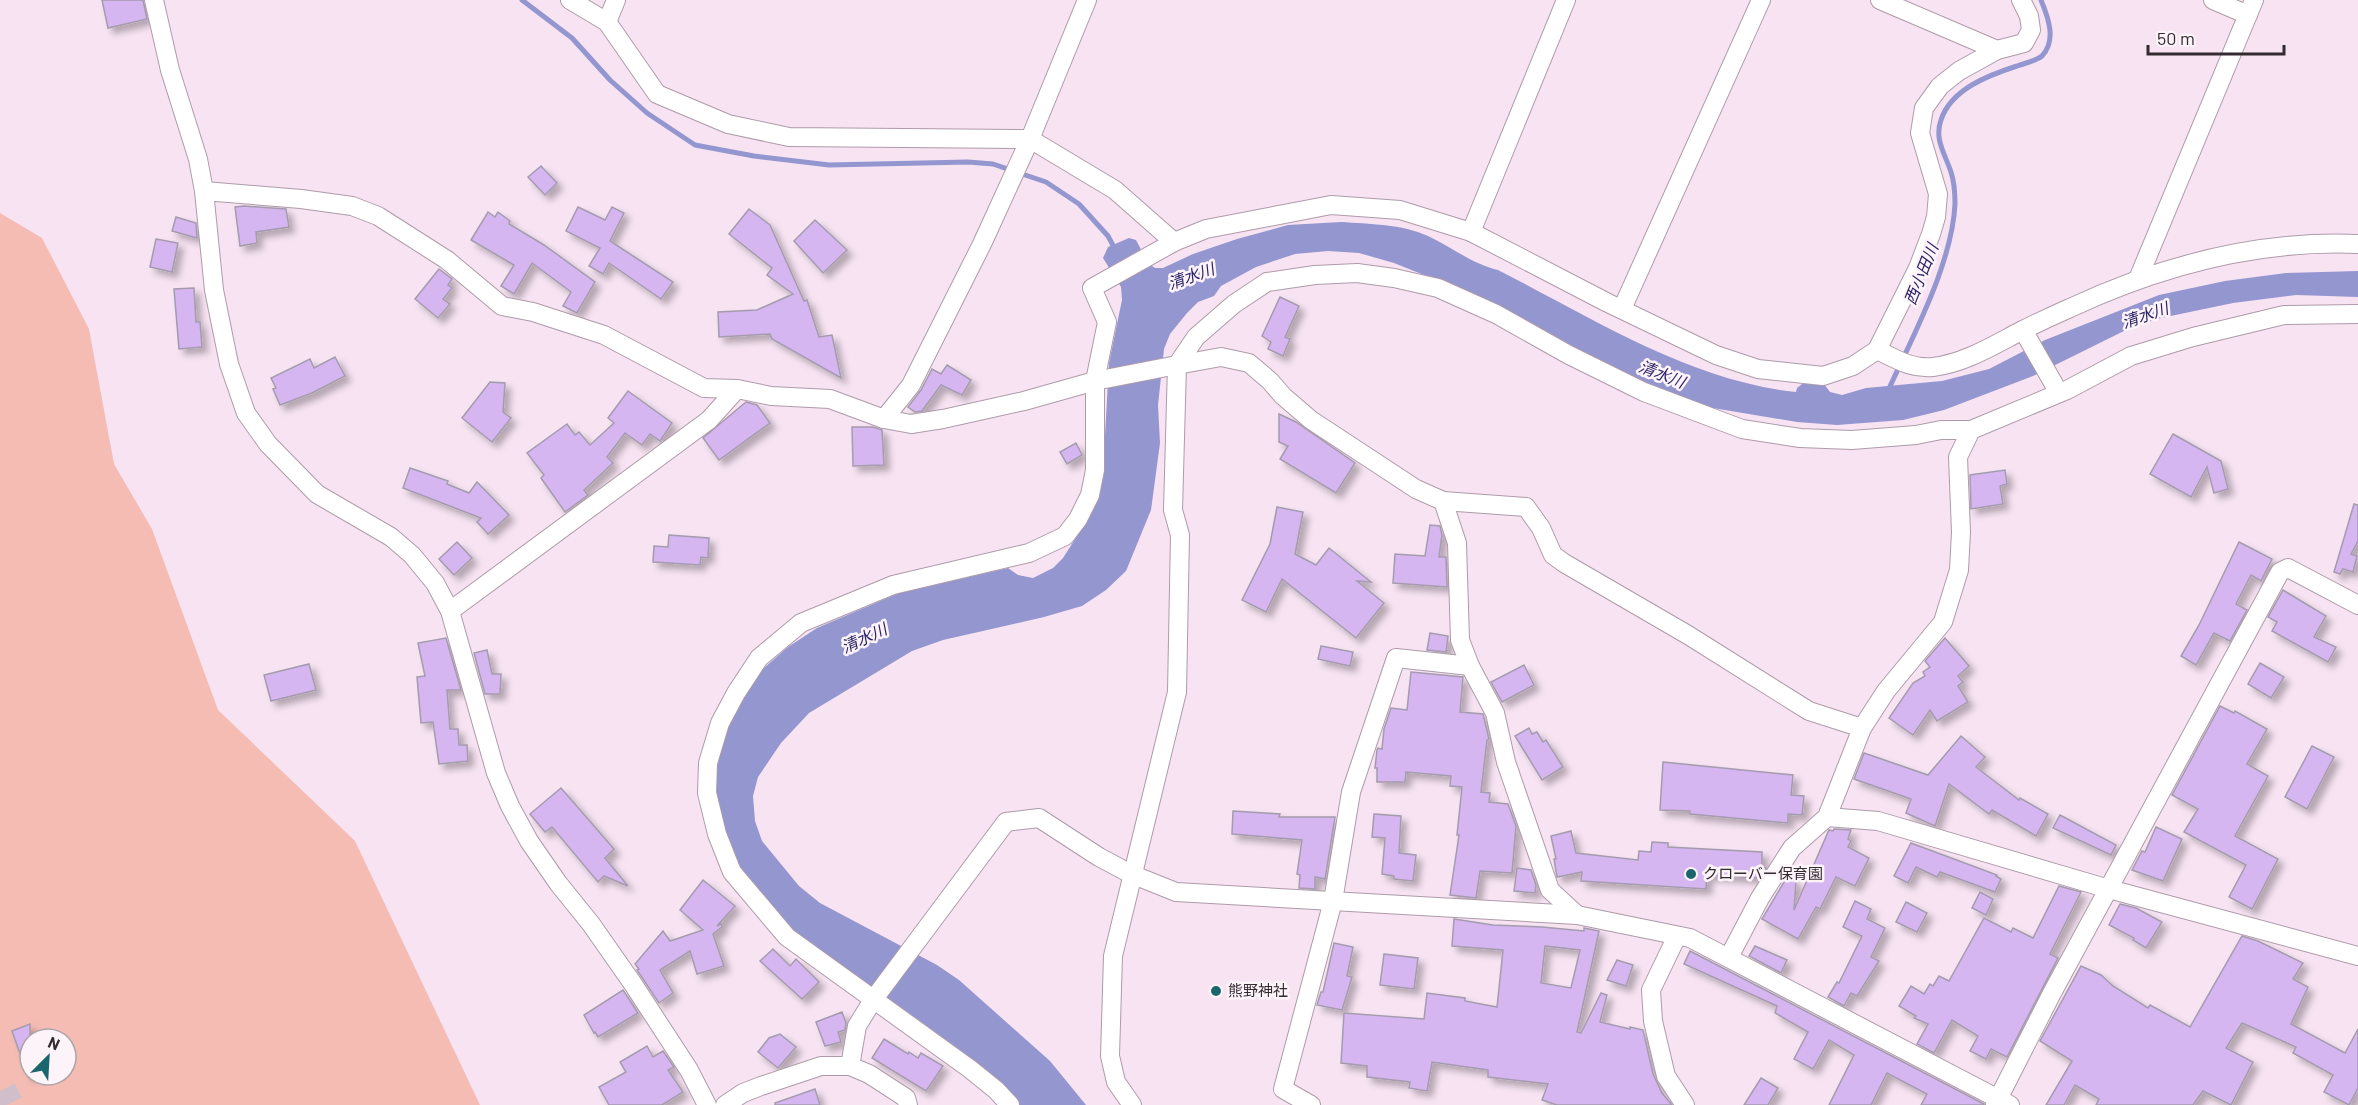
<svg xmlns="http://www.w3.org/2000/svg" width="2358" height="1105" font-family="Barlow,'Noto Sans JP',sans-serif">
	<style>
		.green { fill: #f5bcb4; fill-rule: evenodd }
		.water { fill: #9496d0 }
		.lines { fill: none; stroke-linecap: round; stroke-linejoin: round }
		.stream { stroke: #9496d0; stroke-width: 5 }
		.building { fill: #d5b6f0; stroke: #a59bae; stroke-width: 1.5; fill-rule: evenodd; filter: url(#shadow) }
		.motorway-tunnel { stroke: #d0becb; stroke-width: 33; stroke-dasharray: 33 16; stroke-linecap: butt }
		.minor-casing { stroke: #ae9ba9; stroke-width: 20 }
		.minor { stroke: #fff; stroke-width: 18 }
		.poi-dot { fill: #19666d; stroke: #fdf4fa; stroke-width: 2 }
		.labels { text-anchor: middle; stroke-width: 5; stroke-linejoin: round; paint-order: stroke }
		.poi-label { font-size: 15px; fill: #322b30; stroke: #fdf4fa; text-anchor: start }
		.water-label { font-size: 16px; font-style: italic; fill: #292165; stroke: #fdf4fa }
	</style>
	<defs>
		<filter id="shadow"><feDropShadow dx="5.5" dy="5.5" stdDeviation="3" flood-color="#0004"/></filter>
	</defs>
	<rect width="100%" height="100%" fill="#f7e3f2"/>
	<path class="green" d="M0 213 42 238 89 329 114 464 152 529 218 710 355 841 480 1105H0ZM30 1039H66V1075H30Z"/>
	<path class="water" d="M1341 222C1369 224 1402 224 1428 236 1452 247 1472 264 1498 270 1592 318 1690 381 1796 392L1797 388 1802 384H1824L1830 392 1842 395 1866 388 1942 381 1989 369 2045 340 2159 295 2225 281 2286 273 2358 271V297L2296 295 2233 303 2161 318 2132 327 2033 376 1944 410 1903 420 1837 425 1797 422 1707 407 1603 365 1469 293 1394 263 1359 253 1328 251 1295 254 1256 267 1221 286 1214 296 1198 302 1187 313 1170 334 1164 349 1158 405 1160 443 1151 510 1126 571 1106 590 1082 606 1044 617 943 640 912 651 809 713 781 743 758 777 753 796 755 821 762 841 799 886 820 903 937 965 959 980 1050 1061 1086 1105H1017L808 946 752 887 729 847 716 814 714 781 720 744 734 707 756 675 788 647 817 628 899 593 1008 568 1018 575 1033 578 1053 568 1063 558 1091 514 1096 497 1105 436 1109 363 1122 300 1121 287 1103 258 1108 247 1129 238 1136 240 1148 263 1155 268H1163L1193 254 1237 239 1288 225Z"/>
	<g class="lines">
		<g class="stream">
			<polyline points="522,0 572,38 610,80 647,113 695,145 754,156 829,165 968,162 993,164 1046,182 1079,204 1108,236 1116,251"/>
			<path d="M1887 393C1912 337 1952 265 1955 204 1955 194 1954 181 1951 172 1945 154 1934 139 1941 120 1951 89 1989 75 2017 66 2025 63 2036 61 2042 56 2057 40 2048 17 2041 0"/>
		</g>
	</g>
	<g class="building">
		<polygon points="102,0 143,0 147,19 108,28"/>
		<polygon points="541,166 557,183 545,195 528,177"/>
		<polygon points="244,206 286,209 289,227 256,232 257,243 240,246 235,207"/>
		<polygon points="578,207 605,220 612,207 624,213 610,241 673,282 661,299 609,263 603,274 589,266 600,248 566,231"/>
		<polygon points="749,209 770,225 804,301 807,300 819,337 832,335 841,378 772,339 770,334 719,337 718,312 757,310 793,294 767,275 772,268 729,234"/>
		<polygon points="488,212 495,217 498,212 510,221 509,224 544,245 595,282 577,313 563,306 571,292 532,263 514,294 501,286 514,265 471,240"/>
		<polygon points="176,217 196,223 197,238 172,231"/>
		<polygon points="815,220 847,250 823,273 794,241"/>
		<polygon points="156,239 178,243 172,272 150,267"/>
		<polygon points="439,269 452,279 448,285 452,288 443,299 450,304 438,318 415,299"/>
		<polygon points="194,288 196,322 200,322 202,347 179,349 174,289"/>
		<polygon points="1280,297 1299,306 1285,337 1290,339 1283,356 1268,349 1271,342 1262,336"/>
		<polygon points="335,357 345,376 312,393 280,405 273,389 276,388 271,378 310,359 314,368"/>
		<polygon points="947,365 971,380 962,395 941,385 922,411 915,412 908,407 921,390 932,369 941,374"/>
		<polygon points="490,382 505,383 503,412 511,418 492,442 462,418"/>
		<polygon points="628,391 672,423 660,441 650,434 642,445 625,433 607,457 613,463 584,490 588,495 565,512 541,478 544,475 527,453 567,424 575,435 579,432 590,445 614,423 608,418"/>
		<polygon points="746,402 757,405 770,423 719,460 703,438"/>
		<polygon points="1279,414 1296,422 1355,463 1336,493 1280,459 1288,446 1279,442"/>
		<polygon points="852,427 873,427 882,430 884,465 853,466"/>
		<polygon points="2173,434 2221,461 2228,489 2214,493 2207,467 2191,497 2150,474"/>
		<polygon points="1076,443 1082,455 1067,464 1060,452"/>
		<polygon points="410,468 448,481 447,484 469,493 477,482 509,515 488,534 477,522 481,518 403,488"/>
		<polygon points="2005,470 2007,484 2000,486 2003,504 1971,509 1970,475"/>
		<polygon points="2354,504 2358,505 2358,541 2351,554 2357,556 2353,572 2343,569 2340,574 2334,572"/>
		<polygon points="1277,507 1303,512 1295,554 1316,565 1329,548 1371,582 1357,581 1384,603 1356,638 1282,579 1266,612 1242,600 1270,544"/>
		<polygon points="1430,525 1440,526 1442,535 1439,557 1446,557 1447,587 1393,583 1395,554 1425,556"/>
		<polygon points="669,535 709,538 708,558 701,557 700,565 653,562 654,546 668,547"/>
		<polygon points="457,542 472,558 454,575 439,559"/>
		<polygon points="2239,542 2272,559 2261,581 2251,575 2236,604 2247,610 2230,641 2214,633 2196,665 2181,656 2199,625"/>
		<polygon points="2283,590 2326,616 2314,637 2336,647 2328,662 2272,631 2277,622 2268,617"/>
		<polygon points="1430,633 1448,636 1446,652 1427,650"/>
		<polygon points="446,638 461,690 447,690 450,729 458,729 459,745 467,745 468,761 439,764 433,722 421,723 417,677 425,676 418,643"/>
		<polygon points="1945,638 1969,666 1958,676 1963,682 1958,686 1968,702 1937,721 1930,710 1913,735 1889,718 1913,683 1925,676 1923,672 1930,667 1925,661"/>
		<polygon points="1321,646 1353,652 1350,666 1318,659"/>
		<polygon points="487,650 492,674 501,674 500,694 485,694 474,653"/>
		<polygon points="2260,663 2284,677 2271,698 2248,684"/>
		<polygon points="309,664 316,690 271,701 264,675"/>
		<polygon points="1524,665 1534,685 1502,702 1491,682"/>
		<polygon points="1411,672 1463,677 1460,712 1483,714 1489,739 1487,740 1481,792 1490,793 1489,802 1508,804 1516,826 1512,873 1480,871 1476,898 1450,895 1459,835 1457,835 1462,787 1450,786 1451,776 1406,772 1405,782 1377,782 1377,768 1375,768 1377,750 1378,748 1382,749 1384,729 1391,708 1407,710"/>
		<polygon points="2220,706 2234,713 2235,711 2267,729 2247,764 2268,776 2235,836 2278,859 2252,909 2229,897 2246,865 2184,832 2198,809 2172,795"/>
		<polygon points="1529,728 1532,734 1537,732 1543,742 1546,740 1563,767 1542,780 1515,736"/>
		<polygon points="1961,736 1985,757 1976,767 2019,800 2020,798 2048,814 2036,836 1992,810 1989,814 1949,784 1935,826 1906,813 1911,799 1854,779 1864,753 1928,775"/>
		<polygon points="2312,746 2334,757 2307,809 2285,797"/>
		<polygon points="1663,762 1793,775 1791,795 1804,796 1802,815 1788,814 1788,823 1690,814 1690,811 1660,810"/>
		<polygon points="561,788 614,849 605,858 628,886 604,876 598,882 552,827 545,832 530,814"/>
		<polygon points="1233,811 1280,814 1279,817 1335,817 1325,879 1315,877 1315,889 1299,888 1300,875 1297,874 1302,840 1232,834"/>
		<polygon points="1374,814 1401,816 1399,853 1416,855 1413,881 1394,879 1394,876 1382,874 1385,838 1372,837"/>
		<polygon points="2060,815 2116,845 2111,855 2053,828"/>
		<polygon points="2156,827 2182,839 2163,881 2132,870 2142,851 2145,852"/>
		<polygon points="1834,829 1851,830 1848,839 1851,841 1848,847 1869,858 1855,886 1836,877 1820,909 1816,907 1798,939 1762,919 1787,877 1796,881 1794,910 1829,830 1833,831"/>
		<polygon points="1571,831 1576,853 1638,860 1639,851 1651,852 1652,842 1668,843 1668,847 1762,852 1762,866 1766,868 1759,878 1707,875 1706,889 1581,881 1582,872 1557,877 1554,859 1556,859 1551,836"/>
		<polygon points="1911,843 1997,875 1996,876 2001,879 1995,892 1940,872 1937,877 1916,867 1908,883 1894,876"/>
		<polygon points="1517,868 1531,870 1536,885 1535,893 1514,891"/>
		<polygon points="703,880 735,906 717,926 721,924 722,927 713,934 724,966 697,974 690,951 660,970 673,993 659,1003 637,970 639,969 635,964 663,931 670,941 703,930 680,910"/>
		<polygon points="2059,886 2081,892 2050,954 2058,958 2007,1057 1991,1049 1986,1059 1970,1051 1978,1036 1952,1020 1934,1053 1917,1044 1928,1024 1914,1018 1916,1016 1899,1006 1911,986 1924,994 1930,984 1933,986 1939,976 1949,981 1984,918 2011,932 2013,928 2033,938"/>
		<polygon points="1980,892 1993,899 1986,915 1972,908"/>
		<polygon points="1855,901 1871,909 1867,919 1885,928 1871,957 1879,961 1857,996 1851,993 1844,1006 1828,997 1837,982 1839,983 1862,936 1843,927"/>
		<polygon points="1906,902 1927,913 1917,932 1896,922"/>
		<polygon points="2120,904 2136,908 2162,922 2146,948 2133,940 2134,938 2109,925"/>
		<path d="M1454 919 1493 925 1542 927 1584 931V928L1599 931 1577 1032 1581 1033 1601 993 1607 995 1600 1022 1630 1029V1027L1643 1030 1653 1074 1662 1093 1672 1105H1557L1542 1100 1548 1084 1488 1077V1070L1432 1062 1427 1091 1409 1088 1410 1082 1367 1077V1066L1341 1063 1344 1013 1424 1019 1427 993 1465 998V1001L1497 1007 1503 950 1452 946ZM1545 946 1580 950 1571 988 1541 983Z"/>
		<polygon points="2242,936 2258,941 2303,963 2293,979 2308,987 2291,1024 2345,1053 2358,1029 2358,1088 2349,1105 2324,1092 2333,1075 2293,1053 2296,1047 2242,1023 2226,1048 2253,1062 2231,1105 2203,1091 2193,1105 2096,1105 2099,1099 2075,1085 2064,1105 2046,1105 2072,1061 2040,1041 2081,966 2101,975 2113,986 2148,1008 2150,1005 2190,1027"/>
		<polygon points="1334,943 1353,947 1347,976 1352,977 1342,1010 1317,1005 1321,992 1323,992"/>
		<polygon points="1755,946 1787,960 1781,973 1749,956"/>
		<polygon points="773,949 790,966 796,959 819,982 802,999 760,961"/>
		<polygon points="1690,951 1984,1104 1984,1105 1921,1105 1927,1094 1887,1073 1871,1105 1829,1105 1854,1055 1829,1040 1813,1069 1794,1059 1808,1032 1775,1013 1777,1006 1684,964"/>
		<polygon points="1384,954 1418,958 1414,989 1380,985"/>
		<polygon points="1617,960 1633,965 1626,986 1607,980"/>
		<polygon points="623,990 638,1013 598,1037 595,1032 594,1033 584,1015"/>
		<polygon points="842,1012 846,1023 845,1030 838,1032 841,1042 825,1046 816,1022"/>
		<polygon points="30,1024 30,1076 28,1076 12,1031"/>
		<polygon points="780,1034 796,1047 778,1068 758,1052 769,1038"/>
		<polygon points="884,1039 908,1054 909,1052 918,1058 921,1053 943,1066 926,1091 872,1058"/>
		<polygon points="647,1046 653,1057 663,1051 674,1067 668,1070 683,1092 662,1105 609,1105 599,1087 626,1072 620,1062"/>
		<polygon points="1761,1078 1778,1088 1768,1105 1744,1105"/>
		<polygon points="815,1089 820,1105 775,1105 775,1103"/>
	</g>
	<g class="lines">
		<polyline class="motorway-tunnel" points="0,1091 7,1105"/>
		<g class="minor-casing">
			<g id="minor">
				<polyline points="154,0 170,70 198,159 204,191 214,290 229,364 246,413 268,444 317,494 391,537 412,555 435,583 450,611 496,773 510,806 529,841 558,883 591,924 633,984 689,1070 707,1105"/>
				<polyline points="570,0 607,22 657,94 728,124 789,137 1030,139 1115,190 1174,242"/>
				<polyline points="1880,0 1997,50"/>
				<polyline points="2213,0 2248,15"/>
				<polyline points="607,22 616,0"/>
				<polyline points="204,191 301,199 352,206 378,216 447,260 502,306 533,312 604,335 704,388 737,389 771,396 830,399 884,419 911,424 943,419 1024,401 1095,381 1177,365 1221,357 1249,363 1270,381 1283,396 1311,420 1416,489 1443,501 1457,543 1460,640 1470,666 1495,713 1506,762 1550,890 1577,915"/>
				<polyline points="1471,232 1566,0"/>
				<polyline points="2138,279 2254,0"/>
				<polyline points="1622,309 1761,0"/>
				<polyline points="2023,330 2059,393"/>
				<path d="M1877 350C1896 359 1911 369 1933 367 1965 363 1992 346 2021 331 2037 323 2054 315 2070 308 2160 266 2259 240 2358 244"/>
				<polyline points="884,419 911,385 982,244 1030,139 1087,0"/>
				<polyline points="1443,501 1526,507 1541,528 1553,555 1564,563 1688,635 1809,711 1862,728"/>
				<polyline points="450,611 709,420 737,389"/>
				<polyline points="1827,817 1878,821 2109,889 2358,956"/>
				<polyline points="1677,936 1651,990 1653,1021 1666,1076 1685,1105"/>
				<polyline points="1729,957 1760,898 1792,848 1827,817 1862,728 1886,691 1943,622 1959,570 1961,532 1958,457 1971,430 2067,390 2131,356 2193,337 2284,315 2358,314"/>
				<polyline points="850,1066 869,1074 906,1098 908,1105"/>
				<polyline points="725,1105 743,1093 761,1086 821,1066 850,1066 857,1026 873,1000 1006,822 1039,818 1099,857 1131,874 1176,892 1577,915 1690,938 2010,1105"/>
				<polyline points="1010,1105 996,1090 970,1069 787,937 732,872 717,834 707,793 708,763 720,723 736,693 759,658 801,623 893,585 1029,553 1065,536 1078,519 1090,495 1095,470 1095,381 1107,322 1092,288 1174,242 1206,229 1331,205 1400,210 1471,232 1608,303 1716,355 1758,369 1823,376 1853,366 1877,350 1918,268 1931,234 1936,217 1938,194 1920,133 1924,108 1940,86 1959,71 1997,50 2024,43 2031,30 2029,16 2021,0"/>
				<polyline points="1132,1105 1116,1082 1110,1056 1113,956 1177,692 1180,535 1173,510 1177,365 1196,337 1234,304 1267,282 1315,275 1357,273 1394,278 1438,288 1496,314 1569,355 1644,392 1742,429 1800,438 1852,440 1916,435 1941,430 1971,430"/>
				<polyline points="1311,1105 1283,1089 1333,901 1351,792 1396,658 1470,666"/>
				<polyline points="1995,1105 2052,993 2280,572 2288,568 2358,605"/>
			</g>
		</g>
		<use href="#minor" class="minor"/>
	</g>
	<g class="poi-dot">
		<circle cx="1691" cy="874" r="6"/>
		<circle cx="1216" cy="991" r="6"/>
	</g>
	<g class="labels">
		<g class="poi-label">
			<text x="1703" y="879">クローバー保育園</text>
			<text x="1228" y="996">熊野神社</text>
		</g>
		<g class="water-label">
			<text transform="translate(1921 274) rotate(-68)" y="6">西小田川</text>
			<text transform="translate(1191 276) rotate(-20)" y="6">清水川</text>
			<text transform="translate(2145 315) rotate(-19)" y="6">清水川</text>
			<text transform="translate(1662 374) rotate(21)" y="6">清水川</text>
			<text transform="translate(864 638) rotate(-25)" y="6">清水川</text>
		</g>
	</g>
	<g transform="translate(48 1057) rotate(24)"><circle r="28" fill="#fdf4fa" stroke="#aca4a9" stroke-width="1.5"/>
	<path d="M0-4.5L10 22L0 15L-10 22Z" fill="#19666d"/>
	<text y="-9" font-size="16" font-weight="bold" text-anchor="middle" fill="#322b30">N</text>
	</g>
	<path d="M2148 45v9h136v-9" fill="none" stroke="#322b30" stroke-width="3"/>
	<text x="2157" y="45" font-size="18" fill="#322b30" stroke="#fdf4fa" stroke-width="4.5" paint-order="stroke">50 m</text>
</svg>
